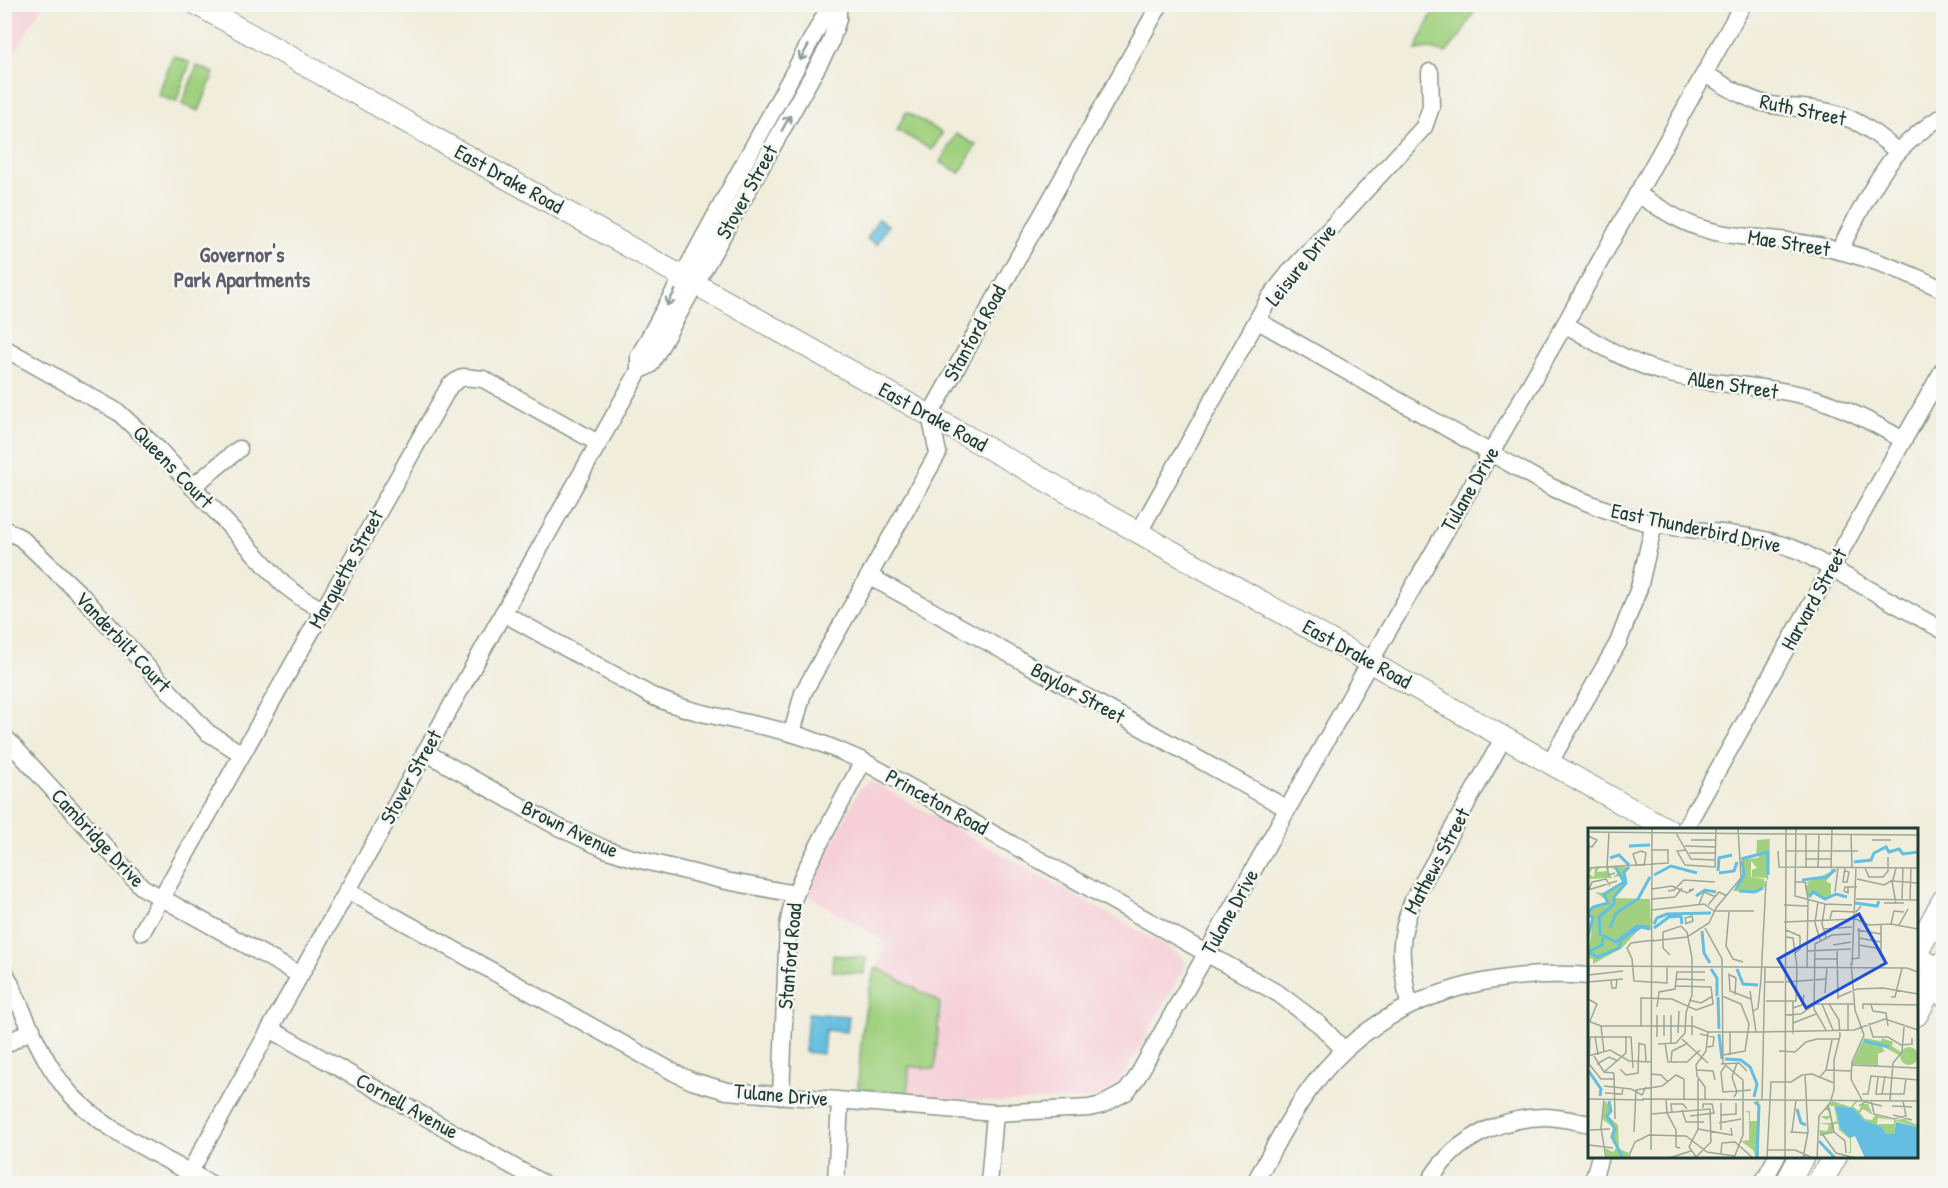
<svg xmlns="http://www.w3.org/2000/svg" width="1948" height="1188" font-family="'Patrick Hand',sans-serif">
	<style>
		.built { fill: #f6cfd8 }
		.green { fill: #a1d180; stroke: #60875a; stroke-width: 1.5 }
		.water { fill: #64bee1; stroke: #427e8a; stroke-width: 1.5 }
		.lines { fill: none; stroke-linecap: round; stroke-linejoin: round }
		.minor-casing { stroke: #889588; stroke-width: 19 }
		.major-casing { stroke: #889588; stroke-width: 23 }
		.highway-casing { stroke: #889588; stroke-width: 26 }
		.minor { stroke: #fff; stroke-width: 16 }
		.major { stroke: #fff; stroke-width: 21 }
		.highway { stroke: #fff; stroke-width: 24 }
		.oneway { stroke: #8f9e9a }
		.labels { text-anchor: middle; stroke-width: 5; stroke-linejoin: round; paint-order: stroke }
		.street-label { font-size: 21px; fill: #1f3d34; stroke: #f6f6f2 }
		.neighbourhood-label { font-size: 22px; font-weight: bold; fill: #5e5f6b; stroke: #f6f6f2 }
		.inset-river { fill: none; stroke: #64bee1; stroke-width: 3 }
		.inset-road { fill: none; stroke: #9ca798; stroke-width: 1.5 }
		.view { fill: #1d4ed8; fill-opacity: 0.15; stroke: #1d4ed8; stroke-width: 3 }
		.inset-edge { fill: none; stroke: #1f3d34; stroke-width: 3 }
	</style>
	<rect width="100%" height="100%" fill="#f6f6f2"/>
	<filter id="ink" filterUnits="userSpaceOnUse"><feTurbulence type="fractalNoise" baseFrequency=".0167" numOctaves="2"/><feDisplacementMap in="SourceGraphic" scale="12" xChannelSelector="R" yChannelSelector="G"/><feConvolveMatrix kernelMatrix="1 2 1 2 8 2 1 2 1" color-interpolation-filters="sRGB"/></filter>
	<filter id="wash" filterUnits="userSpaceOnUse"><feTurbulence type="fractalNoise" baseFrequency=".008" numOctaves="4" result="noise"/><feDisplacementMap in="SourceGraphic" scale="24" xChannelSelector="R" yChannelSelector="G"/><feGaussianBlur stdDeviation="1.35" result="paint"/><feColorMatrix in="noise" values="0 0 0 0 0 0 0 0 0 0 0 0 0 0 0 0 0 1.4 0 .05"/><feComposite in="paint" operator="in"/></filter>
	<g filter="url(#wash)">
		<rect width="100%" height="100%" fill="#f0eddb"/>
		<g class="built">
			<polygon points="5,4 42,5 5,71 4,5"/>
			<polygon points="871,781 1178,953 1184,959 1185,966 1122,1079 1110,1091 1095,1099 998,1102 858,1093 860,1044 870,985 886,942 809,896 812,887 859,790"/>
		</g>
		<g class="green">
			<polygon points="1432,5 1478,5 1460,36 1446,53 1428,48 1416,50 1433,11"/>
			<polygon points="173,56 190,63 176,102 158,95"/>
			<polygon points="197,66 214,73 199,111 182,104"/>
			<polygon points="906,112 942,133 932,150 897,130"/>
			<polygon points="956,134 976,145 960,173 940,162"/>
			<polygon points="833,955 866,958 864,974 832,971"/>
			<path d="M876 967 940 1002 935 1069 909 1066 908 1093 858 1089C860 1048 863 1006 876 967Z"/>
		</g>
		<g class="water">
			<polygon points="878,219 888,225 877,245 867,239"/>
			<polygon points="808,1013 849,1016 847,1032 825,1030 823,1054 805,1052"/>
		</g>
	</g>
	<g filter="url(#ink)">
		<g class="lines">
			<g class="minor-casing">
				<g id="minor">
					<path d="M1705 74C1724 85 1745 99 1767 104 1784 108 1801 107 1818 110 1853 115 1872 130 1898 152"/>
					<path d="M1637 194C1657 206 1678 221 1701 228 1728 237 1759 237 1787 241 1842 248 1894 265 1944 290"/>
					<path d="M1839 251C1855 221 1877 174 1900 150 1913 137 1928 125 1944 115"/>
					<path d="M1258 321 1551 487C1584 502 1618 516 1654 524 1704 533 1755 532 1802 552L1944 631"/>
					<path d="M1565 324C1595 342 1625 361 1659 371 1710 386 1765 384 1817 399 1848 409 1876 424 1903 440"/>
					<polyline points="4,348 118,412 158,449 283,584 303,599 323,610"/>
					<polyline points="639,371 650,365 830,44 838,19 838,4"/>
					<polyline points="192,487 239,449"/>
					<polyline points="4,529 21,538 81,595 207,732 242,754"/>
					<polyline points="1139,532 1270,297 1289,273 1424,127 1431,107 1430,72"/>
					<polyline points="869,576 1288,809"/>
					<path d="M503 613 652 696C696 716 743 720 790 733 815 739 839 751 863 761L1279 994 1320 1025 1344 1050"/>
					<polyline points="792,733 803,693 938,453 930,415 1160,4"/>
					<polyline points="4,736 142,887 300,975"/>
					<polyline points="425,752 556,826 605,849 629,857 726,881 795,894"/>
					<polyline points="1550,762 1618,643 1639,588 1654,524"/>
					<polyline points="1684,830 1944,368"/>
					<polyline points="347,890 675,1073 692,1081 727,1091 995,1113 1089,1108 1102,1105 1126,1092 1136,1079 1370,662 1565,324 1743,4"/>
					<polyline points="142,932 450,385 463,377 483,379 598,443"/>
					<path d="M4 970C22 1007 36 1048 60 1081 91 1126 163 1157 211 1184"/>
					<path d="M1409 1005C1401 960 1396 944 1413 900L1504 737"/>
					<polyline points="270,1029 544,1184"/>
					<polyline points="4,1046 32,1029"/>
					<polyline points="781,1096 788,926 793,900 804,873 863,761"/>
					<polyline points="183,1184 639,371 639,356 827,11 835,4"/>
					<polyline points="836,1184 840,1101"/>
					<polyline points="989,1184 995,1113"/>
					<path d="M1254 1184C1272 1152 1288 1118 1310 1089 1375 999 1483 968 1590 976"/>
					<path d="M1428 1184C1451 1142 1497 1118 1544 1117 1559 1117 1574 1121 1590 1124"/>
					<polyline points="1592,1184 1600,1156"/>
					<polyline points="1762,1184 1777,1156"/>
				</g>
			</g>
			<g class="major-casing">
				<g id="major">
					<polyline points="196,4 1669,830"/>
					<polyline points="1916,956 1944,972"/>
					<polyline points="1916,980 1944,996"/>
				</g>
			</g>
			<g class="highway-casing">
				<g id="highway">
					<polyline points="1916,952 1944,901"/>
					<polyline points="1916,1014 1944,963"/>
					<polyline points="1787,1184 1802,1156"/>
					<polyline points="1819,1184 1835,1156"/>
				</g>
			</g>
			<use href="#minor" class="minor"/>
			<use href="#major" class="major"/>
			<use href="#highway" class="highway"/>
		</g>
		<defs><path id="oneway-shaft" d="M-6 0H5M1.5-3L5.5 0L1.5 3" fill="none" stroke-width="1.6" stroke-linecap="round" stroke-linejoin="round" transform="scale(1.5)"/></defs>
		<g class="oneway">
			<use href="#oneway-shaft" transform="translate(804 53) rotate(119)"/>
			<use href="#oneway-shaft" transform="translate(786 123) rotate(-61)"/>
			<use href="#oneway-shaft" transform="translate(671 298) rotate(119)"/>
		</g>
	</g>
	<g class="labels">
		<g class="street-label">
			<text transform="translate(1803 110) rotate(12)" y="7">Ruth Street</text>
			<text transform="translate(509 179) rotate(29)" y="7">East Drake Road</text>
			<text transform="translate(747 192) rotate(-61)" y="7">Stover Street</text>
			<text transform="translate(1789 243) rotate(9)" y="7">Mae Street</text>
			<text transform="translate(1301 265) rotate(-51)" y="7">Leisure Drive</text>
			<text transform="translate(975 333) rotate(-61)" y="7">Stanford Road</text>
			<text transform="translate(1733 385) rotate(9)" y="7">Allen Street</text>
			<text transform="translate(933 417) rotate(29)" y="7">East Drake Road</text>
			<text transform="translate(173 467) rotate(46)" y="7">Queens Court</text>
			<text transform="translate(1470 489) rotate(-60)" y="7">Tulane Drive</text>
			<text transform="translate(1696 528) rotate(12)" y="7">East Thunderbird Drive</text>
			<text transform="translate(346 569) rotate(-61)" y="7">Marquette Street</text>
			<text transform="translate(1814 599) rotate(-61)" y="7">Harvard Street</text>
			<text transform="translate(123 642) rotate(47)" y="7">Vanderbilt Court</text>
			<text transform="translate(1357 654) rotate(29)" y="7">East Drake Road</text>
			<text transform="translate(1078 693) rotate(29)" y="7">Baylor Street</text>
			<text transform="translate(411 777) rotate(-61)" y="7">Stover Street</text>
			<text transform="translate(937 802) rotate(29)" y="7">Princeton Road</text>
			<text transform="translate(570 829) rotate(26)" y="7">Brown Avenue</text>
			<text transform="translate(98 838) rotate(47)" y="7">Cambridge Drive</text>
			<text transform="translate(1437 861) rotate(-62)" y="7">Mathews Street</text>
			<text transform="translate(1230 912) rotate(-61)" y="7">Tulane Drive</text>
			<text transform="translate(790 956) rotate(-85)" y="7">Stanford Road</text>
			<text transform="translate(781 1095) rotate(5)" y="7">Tulane Drive</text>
			<text transform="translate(407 1106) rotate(29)" y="7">Cornell Avenue</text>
		</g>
		<g class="neighbourhood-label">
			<text x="242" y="262">Governor's<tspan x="242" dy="25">Park Apartments</tspan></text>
		</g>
	</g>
	<g transform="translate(1588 828)">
		<rect width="330" height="330" fill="#f0eddb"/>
		<path d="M182 11 180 53 178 50 164 49V42L169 40 163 33V49L176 51 177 59 166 64 145 63 154 49V31L170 30 173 25 168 29 169 12ZM12 38 9 44 19 43 24 50 31 44 22 39 20 42 19 39H42L37 45 39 55 26 70 62 71 63 102 53 99 34 120 5 136V131L0 130 5 90 0 83 21 74 7 64 16 65 35 54 31 48 23 50 0 51V41L5 40 1 46 6 49 7 39ZM243 41H249L238 53 243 56V70L235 71 224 64 220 70 217 58 221 56 217 55 243 44ZM276 210 293 213 294 210 305 214 304 218 313 224 311 227 292 217 297 223 290 226V238L264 236ZM312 228a9 9 0 1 1 18 0a9 9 0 1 1-18 0ZM17 273 23 279 20 288 30 297 31 321 41 325 39 329 19 330 17 320 25 324 29 319 23 308 25 299 14 291ZM171 273V330H168L165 322 153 313 161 312V285L157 283H162V293H169L170 278 165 274ZM244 273 263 279 267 273H282L269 274 265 279 271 283 274 276H280L285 287 275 281 272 285 277 291 284 292 287 287 304 292 290 290 289 296H306V292L316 291 329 297 330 293V299L308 293 306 306H298L294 299 276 292 264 280 247 278 252 300 261 307 263 310V325H259L262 324V311L251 302 250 296H246V303L232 307 231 302 239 303 241 297 231 295H245L243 288 239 292 232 288H241L242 283 237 282 240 278 242 280 245 294 249 293 246 278H241Z" fill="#a1d180"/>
		<path d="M247 278 265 280 276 292 294 299 298 306H306L308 294 330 299V330H277L267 308 262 310 252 300Z" fill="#64bee1"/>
		<path class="inset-river" d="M41 18 62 17M22 30 31 27 41 37M153 31 180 24V47M266 34 283 32 286 25 298 19 301 24 311 21 315 26 330 24M41 39 36 44 38 55 26 69V76L11 89 12 106 28 114 49 98 61 99M130 43 131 30 144 27M131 45 146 43 149 34M66 47 83 38 109 45M214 52 238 49 247 42M148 61 156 47 154 33M151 63 167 64 175 60M108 68 117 62 128 64M221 69 225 64 237 71 248 66 259 69M267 75 289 78 291 73M0 85 5 79 20 75 16 66 36 54 28 40M66 96 69 90 79 86 123 85M22 100 28 85 50 71 62 49M66 100 81 89 93 88 94 96M114 103 116 125 122 135M0 108 5 90 0 86M2 123 14 117 15 110M0 124 10 129 31 120 33 112 53 99 62 101M123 141 129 150V168M149 141 155 156 170 157M130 169 131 201M131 206 134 231M276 213 301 219M137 231 153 232 162 239 169 256 166 269M0 242 13 261 12 268M21 273 23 283 19 288 27 301 24 309 35 330M167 274 171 278 169 330M209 281 213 295 218 297M231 313 247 330"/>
		<path class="inset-road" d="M208 0 207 68 237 76 264 77M0 4 204 6M21 4 19 40 21 47 27 45M88 5 103 31 127 32M201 6 330 7M263 6 264 40M0 8 9 12 4 19 0 18M103 12H128M284 12H303M97 18 128 19M98 22 89 23 97 37 127 39 128 0M190 23 191 39 330 40M198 23H270M101 25H128M218 31H243M49 38 45 26 53 23 58 25 56 38M0 40 80 35V22H64M218 40V6M230 40 231 6M243 40 244 0M277 40 281 49H295L300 43V29M257 43 261 44 259 54H255L257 40M269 51 296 57 305 52 308 40M207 54H217L220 71 219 139M330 58V269M260 59V65L256 63 257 59H269M64 61 84 58 99 65 106 61 101 62M0 62 29 53M1 62 4 54 18 51 22 58M80 63 86 62 96 52 127 54M247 64 250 40M64 71 87 69 94 60M268 71 330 72M314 72 315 40M322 72 323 40M230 73 227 95 232 112M296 75H316M111 76 116 64 128 69M237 76 234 96 238 109M308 76 304 53 330 55M120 77 131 64 139 68M196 77 220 78M64 82 116 76 126 83M126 83H166M141 84 138 118 145 131 155 134M242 91 244 83 268 84 273 78M196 94 268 91 281 97 303 96 330 101M97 96 105 93 104 88 97 90 98 95M303 96 306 83 316 84M311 97 320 81M117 100 134 131 135 235 155 252V307L146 330M235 101 264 99M198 102 212 108V121L206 126M269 102 293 106M197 109 205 110 209 139M271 110 293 114M64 113 99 109 121 95 128 80 153 50 150 0M245 117 263 114M271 117 293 121M219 123 263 121M249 123 250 171M293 124V96M226 131H249M263 131 271 130V100M263 135 267 182 276 207 264 234 263 251 274 272M264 137 268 40M0 138 319 140 330 144M140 146 148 150 147 167M141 146 142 163 163 171M1 147 35 143M88 151 117 152M23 152 24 160H28L29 151M0 154 35 151M63 154 46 153 44 131 39 120 43 115 66 112M64 154 79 155V139M177 154H196M197 154 239 151M162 163 168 204M237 165 239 139M134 168 153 176 161 196 157 223 135 227M250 169 269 161 295 160 330 166M303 169H307L314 140M0 171 9 176 2 193M101 172 113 175 125 168M178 173H208L209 139M234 176 245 202M283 177 285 183 298 185 300 198M0 178 1 137M69 179 71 164 87 161 89 144H117M205 180 214 177 216 167M275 181V176L330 177M164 184 170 180 173 151 178 53M69 187V209M83 187V215M198 187 213 186 227 176H267M0 193 13 198H105L120 204H174L266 202 297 191 330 202M205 195 228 186M281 195 285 209H300L313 217 324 216V210M13 198 16 224M53 198V170L84 171 108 182 125 176 123 159 88 158M238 202 226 181 227 116 244 107 263 106M260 202V176M90 205 91 183M112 206 126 209 125 218 119 219M205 206V173M104 207V188M7 208 10 227M76 208V187M94 211 120 235M50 215 57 217 58 233M77 215 80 234H99L112 222M70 216 88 215 97 205 98 185 104 167V130L99 104 93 98 75 104V120L82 127M191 223 207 224 218 214 229 211H252M142 227V204M0 228 22 222 41 233 64 234M6 228 16 244 26 245M83 234 84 223 100 215M9 236 21 229 30 233M133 236 151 235 159 243M263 237 330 240M137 238 133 244 135 264 163 262M32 241 38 247 50 245 51 215M108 242 125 243 127 252M238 242 263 243M16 244 38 225V208M26 245 27 291M63 246 73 247 80 254M290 249 288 266H316L318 250M231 250 238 242 244 212M27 251H13L1 236 2 209H43L45 240M96 251V272M16 258 43 261 54 267 58 259M17 265 34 266 35 260M274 266H280L283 248 330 252M294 266 297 248M146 269 149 264 144 249 149 235M0 271 56 272M16 271 13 300 18 330M54 271 330 273M78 271 79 285 88 302V319L92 320M117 272V259L109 248 108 237 118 223 120 204M174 272 177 139M283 272 286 286 306 291 318 288 315 273M302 272 305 235 314 224 316 199M240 277 246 304M271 278 277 274 294 278M304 278 324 279M94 282 98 294H116M84 284 83 276H95L99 281M63 286 122 281 123 314 107 330M132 287 148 286V275M305 287 324 292M102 288 126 285 124 276H115V280M131 295 153 291M110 301 144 307 143 300M2 302 22 301M133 302V275M46 304 48 262 74 258 88 247 96 251M202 304 220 305M204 304 208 272M232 307 246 304 257 313 258 325M235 307 248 325 268 330M1 317 25 320M63 322 64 0M179 322H207L225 330M133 325 134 315 147 314 165 330M40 330 47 314 61 307 98 308 119 324 146 328M81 330 103 323M109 330 101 319 110 301V251M179 330 183 254H203L214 247 224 246 246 255M197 330 198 0M215 330 220 304 217 246M229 330 231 288 242 275 246 262V232L252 208 251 192 241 176"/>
		<path class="view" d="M271 86 298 135 218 180 190 131Z"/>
		<rect width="330" height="330" class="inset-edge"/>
	</g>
	<rect width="1948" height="1188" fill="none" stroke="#f6f6f2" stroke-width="24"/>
</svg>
